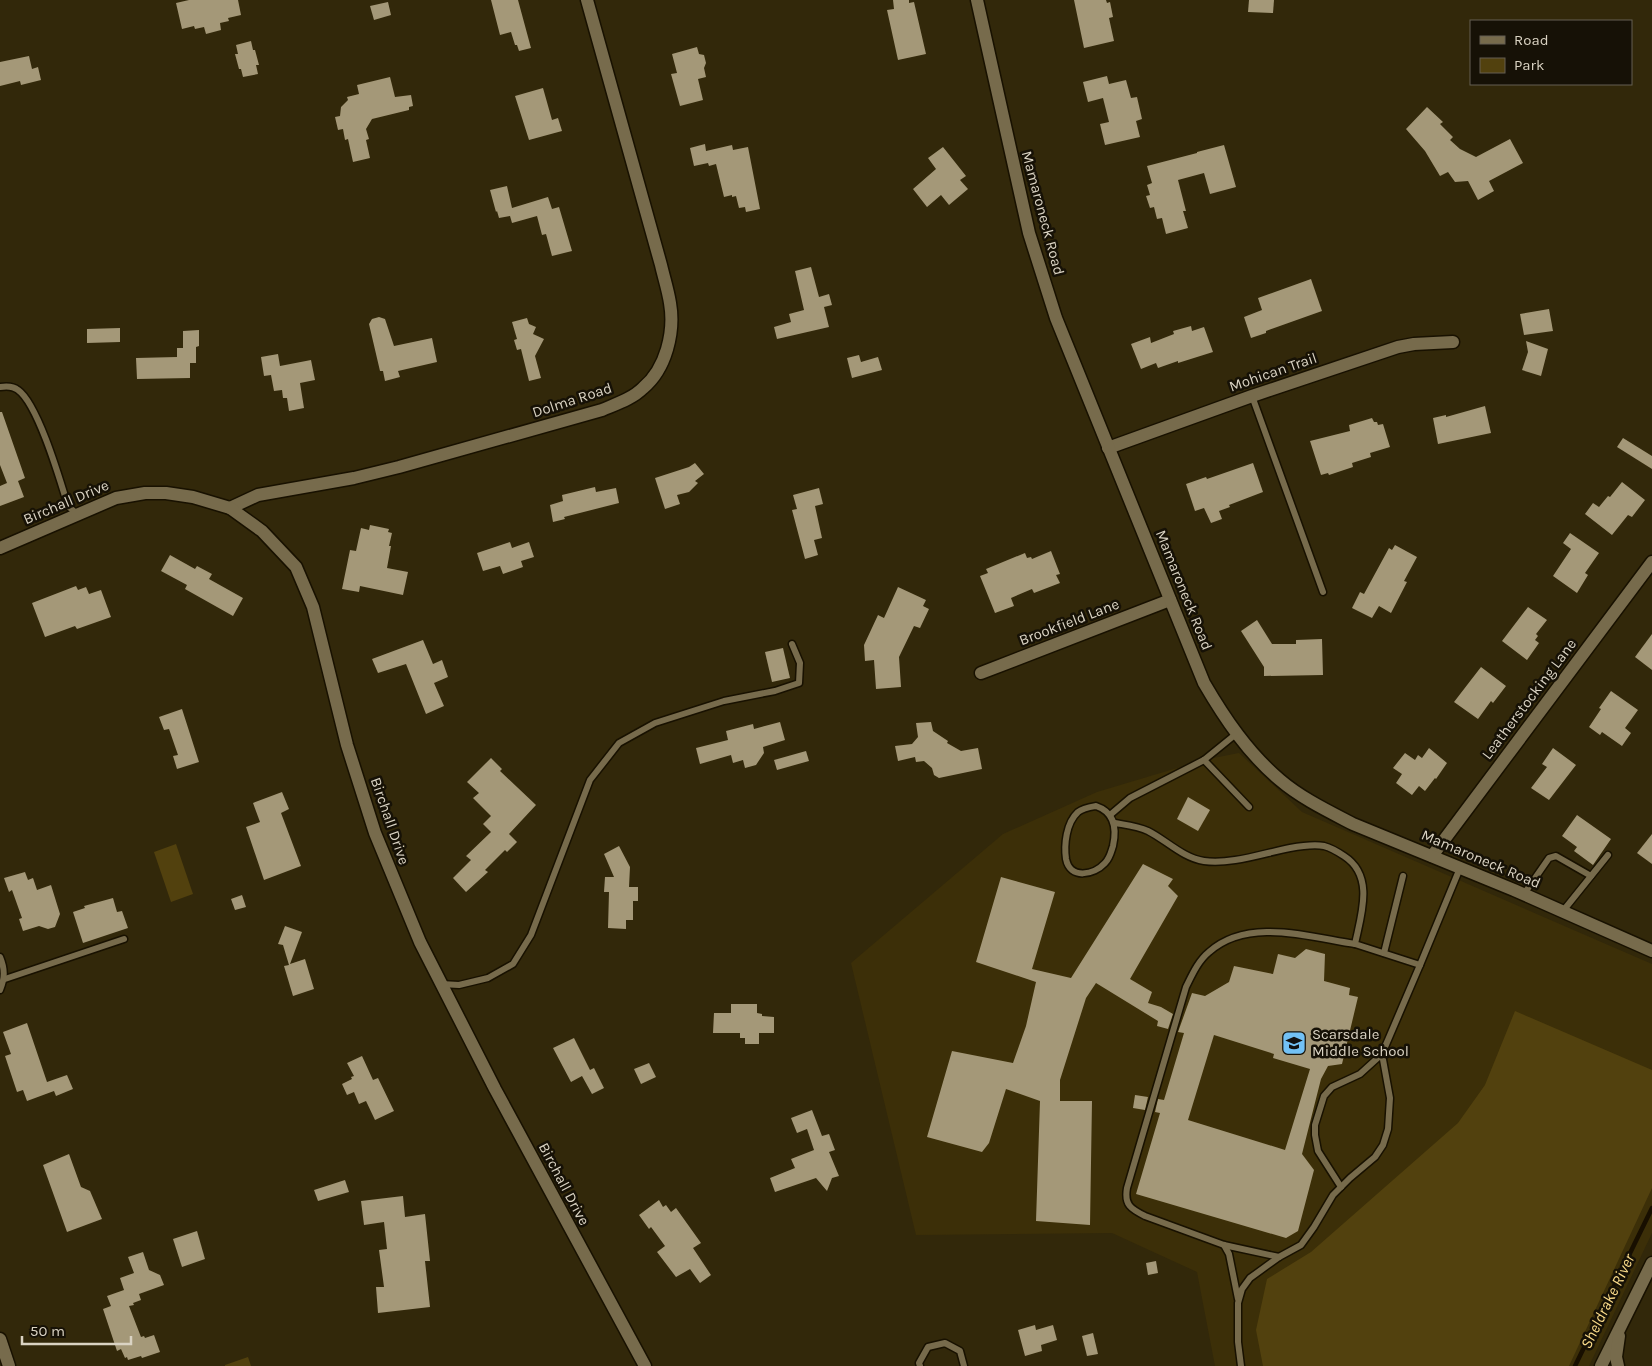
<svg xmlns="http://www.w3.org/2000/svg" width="1652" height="1366" font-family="Karla,sans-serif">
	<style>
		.built { fill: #3c2f08 }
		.green { fill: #52410e }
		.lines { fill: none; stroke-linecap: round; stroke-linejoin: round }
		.stream { stroke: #180f00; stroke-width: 4.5 }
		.building { fill: #a49878; fill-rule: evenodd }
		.service-casing { stroke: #181100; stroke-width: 9 }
		.minor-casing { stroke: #181100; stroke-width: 15 }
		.tertiary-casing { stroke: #181100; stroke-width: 15 }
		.service { stroke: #776b4c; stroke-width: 6 }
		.minor { stroke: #776b4c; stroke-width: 12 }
		.tertiary { stroke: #776b4c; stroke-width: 12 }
		.labels { text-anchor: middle; stroke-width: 5; stroke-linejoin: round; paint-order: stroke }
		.street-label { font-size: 15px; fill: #dad3c3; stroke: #161106 }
		.poi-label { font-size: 15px; fill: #dad3c3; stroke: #161106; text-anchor: start }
		.water-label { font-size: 16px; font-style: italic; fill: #f9da89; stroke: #161106 }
	</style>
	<rect width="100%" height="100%" fill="#32280a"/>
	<polygon class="built" points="1239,753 1302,812 1652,964 1652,1233 1589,1366 1215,1366 1197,1272 1112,1233 916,1235 851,963 1003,834 1097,792 1204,760"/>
	<g class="green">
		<polygon points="176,844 193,894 171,902 154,852"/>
		<polygon points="1515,1011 1652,1070 1652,1188 1569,1366 1263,1366 1256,1330 1267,1279 1311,1252 1458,1123 1485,1085"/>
		<polygon points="248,1357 251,1366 225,1366 225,1365"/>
	</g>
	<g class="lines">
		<polyline class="stream" points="1575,1366 1652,1208"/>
	</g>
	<g class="building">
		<polygon points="189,0 238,0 241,15 228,18 229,21 220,23 221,30 206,34 204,27 195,29 194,26 182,29 176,3"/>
		<polygon points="491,0 518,0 531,48 519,51 517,45 515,45 511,32 500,35"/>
		<polygon points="893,0 909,0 909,3 914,2 926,54 898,60 887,10 894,9"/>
		<polygon points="1074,0 1106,0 1107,3 1110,2 1113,17 1109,18 1114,41 1084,48"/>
		<polygon points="1249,0 1274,0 1273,13 1248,12"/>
		<polygon points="388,2 391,15 374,20 370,6"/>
		<polygon points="251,41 253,50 255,50 259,65 256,65 258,74 243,77 241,69 239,69 235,54 238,54 236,45"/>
		<polygon points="697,47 699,54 704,55 706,63 704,68 706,77 698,79 703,100 680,106 671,74 677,73 672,54"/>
		<polygon points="29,56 32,69 38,67 41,80 21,85 20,81 0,86 0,62"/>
		<polygon points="1107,76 1109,84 1126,80 1131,98 1137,97 1142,119 1136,121 1140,137 1105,145 1100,124 1109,122 1103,98 1088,102 1083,82"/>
		<polygon points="390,77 395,97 411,95 413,106 409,107 409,110 372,119 366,129 369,139 366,140 370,158 353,162 348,139 345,140 343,129 338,130 335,117 340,116 341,107 348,100 347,97 359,94 357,85"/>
		<polygon points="543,88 552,120 558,118 562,131 529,140 515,96"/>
		<polygon points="1427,107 1443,122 1440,124 1453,137 1450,140 1460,149 1476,157 1510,139 1523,163 1489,181 1494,191 1478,200 1468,181 1455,182 1448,172 1440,176 1425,151 1406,129"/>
		<polygon points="705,144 706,151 732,145 733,150 748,147 760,209 746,212 745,207 739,208 736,196 732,197 732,195 724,197 716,164 709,166 708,163 694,166 690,148"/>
		<polygon points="1224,145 1236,187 1210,194 1204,173 1178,180 1186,211 1183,211 1188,228 1166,234 1162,218 1157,219 1154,207 1150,208 1146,196 1150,195 1147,185 1152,183 1147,166 1197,153 1197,152"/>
		<polygon points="943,147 966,176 960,180 968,189 949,205 941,195 927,207 913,189 936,169 928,158"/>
		<polygon points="507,186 512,208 548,197 552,209 559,207 572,251 552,256 546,234 542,235 537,216 512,223 510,216 499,218 497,211 496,212 490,190"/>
		<polygon points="811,267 819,297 829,294 832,305 824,307 829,327 777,339 774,327 791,322 789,314 804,310 795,271"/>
		<polygon points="1311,279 1322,311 1266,331 1266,333 1251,338 1244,317 1262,310 1258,298"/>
		<polygon points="1549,309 1553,331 1524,335 1520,314"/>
		<polygon points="379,317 385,319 394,346 432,338 437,362 398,371 400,377 385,381 383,371 380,371 369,324 372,319"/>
		<polygon points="527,318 529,324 536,327 533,334 544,339 535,356 541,378 529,381 521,349 517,350 514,340 517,339 512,322"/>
		<polygon points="1191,326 1192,331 1204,327 1213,352 1178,363 1178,361 1158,368 1156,363 1141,369 1131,344 1150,337 1151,343 1174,334 1173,331"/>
		<polygon points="120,328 120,342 87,343 87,329"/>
		<polygon points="199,330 199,346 196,347 196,363 190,363 190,378 137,379 136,358 177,357 177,348 183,348 183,331"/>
		<polygon points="1526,341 1548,349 1541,376 1522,370 1528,352"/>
		<polygon points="278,354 280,366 311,360 315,380 300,383 304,408 289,411 287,398 283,398 282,390 274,391 271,375 264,376 261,357"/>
		<polygon points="859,355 861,362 878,357 882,370 852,378 847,358"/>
		<polygon points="1485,406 1491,433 1438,444 1433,418 1446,415 1446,417"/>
		<polygon points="0,412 2,412 25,478 18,481 24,497 0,506 0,486 7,483 0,465"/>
		<polygon points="1372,418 1374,422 1377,422 1378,425 1383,424 1390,447 1370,453 1371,457 1352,463 1353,467 1329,475 1328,473 1321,475 1310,441 1350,431 1349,425"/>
		<polygon points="1623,438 1652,456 1652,469 1617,447"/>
		<polygon points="695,463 704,474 695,481 698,483 689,492 677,495 680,504 665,509 655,478 689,467"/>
		<polygon points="1253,463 1263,492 1229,505 1230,507 1219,511 1222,519 1211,523 1204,508 1195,511 1186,484 1206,477 1207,479"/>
		<polygon points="1622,482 1645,500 1632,517 1628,515 1612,535 1585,514 1593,503 1599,507 1608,496 1610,497"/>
		<polygon points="595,487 596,492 616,488 619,503 564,517 565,519 553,522 550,505 563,501 562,495"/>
		<polygon points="819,488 823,504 815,506 822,538 814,540 818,555 805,559 792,510 797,509 793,495"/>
		<polygon points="370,525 389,529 388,532 392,533 389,546 391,546 387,568 408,572 403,595 360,586 359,592 342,589 350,550 356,551 361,528 369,530"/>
		<polygon points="1570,533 1599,553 1585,573 1588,575 1577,593 1553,576 1571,549 1563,543"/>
		<polygon points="510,542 512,548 529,542 534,557 521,561 523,567 503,574 500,566 483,571 477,553"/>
		<polygon points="1395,545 1417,557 1404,581 1407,582 1391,613 1379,606 1372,618 1352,608 1360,592 1364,594 1389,548 1392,550"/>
		<polygon points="1051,551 1060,574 1056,575 1060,583 1034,593 1032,589 1011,598 1014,606 995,613 980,576 988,573 986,569 1025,553 1027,558 1031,557 1032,559"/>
		<polygon points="170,555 195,569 197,566 212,574 209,579 243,598 233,616 185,589 187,585 161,571"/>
		<polygon points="76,586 78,590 86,587 89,594 101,590 111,617 77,629 75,626 45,637 32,603"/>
		<polygon points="898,587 926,600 923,606 929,609 920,628 914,626 899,657 901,687 876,689 874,660 865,661 864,645 878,615 884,618"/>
		<polygon points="1528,607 1547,620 1536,634 1538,636 1535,640 1539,643 1527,660 1502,641"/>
		<polygon points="1257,620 1272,644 1296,644 1296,640 1322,639 1323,675 1264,676 1264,667 1241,631"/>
		<polygon points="1652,634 1652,670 1635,657"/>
		<polygon points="423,640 433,664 442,660 448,677 434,683 444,706 426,714 406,664 378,673 372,659"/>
		<polygon points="783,648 790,678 772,682 765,652"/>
		<polygon points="1481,667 1506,686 1493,703 1491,701 1478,719 1454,702"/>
		<polygon points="1611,691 1638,710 1625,728 1631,733 1622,746 1602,732 1600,735 1589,727 1601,709 1599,708"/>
		<polygon points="182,709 199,762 177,769 173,756 178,755 169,729 164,730 159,717"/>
		<polygon points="780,722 785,740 763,747 764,753 756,765 745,768 743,760 733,763 731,755 700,764 696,748 728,740 726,731 753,724 754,729"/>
		<polygon points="931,722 933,731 948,741 947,743 961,751 978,748 982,769 939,778 934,775 932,768 924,761 916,762 915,757 898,761 895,746 912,744 918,737 916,723"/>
		<polygon points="1429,748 1447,763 1436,779 1435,778 1425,791 1419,786 1412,795 1396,783 1402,774 1393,768 1405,753 1415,760 1418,755 1422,758"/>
		<polygon points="1553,748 1576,765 1549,800 1531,788 1547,767 1542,764"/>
		<polygon points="806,751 809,761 777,770 774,760"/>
		<polygon points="491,758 502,769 500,771 536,805 509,834 517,842 507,852 505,850 485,870 488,872 466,892 453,878 471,860 466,856 491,832 483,824 491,816 473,798 479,793 467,782"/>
		<polygon points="282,792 289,809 281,813 301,866 264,880 246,827 260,822 253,803"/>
		<polygon points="1188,797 1210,810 1198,831 1177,819"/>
		<polygon points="1577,815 1611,839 1593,865 1574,851 1577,847 1562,836"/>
		<polygon points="1652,834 1652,864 1637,853"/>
		<polygon points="619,846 630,867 629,887 638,887 638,901 633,901 633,920 626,920 626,929 608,928 609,892 604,892 605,877 614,877 604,854"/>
		<polygon points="1143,864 1173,879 1168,886 1178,896 1130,979 1152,992 1148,1003 1161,1007 1173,1014 1168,1029 1157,1026 1158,1021 1096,983 1086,998 1060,1080 1060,1101 1092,1101 1090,1225 1036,1221 1040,1101 1006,1089 989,1143 982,1152 927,1137 952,1051 1013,1063 1026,1026 1036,982 976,962 1001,877 1055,892 1032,969 1071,978"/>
		<polygon points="25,872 28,880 33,878 37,890 51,885 60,914 55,927 48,929 39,926 23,931 19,919 22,918 12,890 9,892 4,878"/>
		<polygon points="242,895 246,907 235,910 231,899"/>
		<polygon points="113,898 117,912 122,911 128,928 83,943 73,912 85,908 84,906"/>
		<polygon points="285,926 302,932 290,964 305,959 314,989 293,996 284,966 289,965 283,945 278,944"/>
		<path d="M1306 949 1325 954 1324 981 1350 988 1349 995 1358 997 1342 1064 1328 1066 1321 1079 1302 1154 1314 1170 1298 1231 1286 1238 1136 1194 1160 1113 1155 1112 1158 1099 1164 1100 1184 1033 1178 1032 1192 993 1205 996 1229 982 1234 966 1273 974 1278 954 1295 958ZM1214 1035 1274 1054 1273 1058 1310 1069 1285 1150 1188 1120Z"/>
		<polygon points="731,1004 757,1004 757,1013 762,1014 762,1016 774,1017 774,1033 759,1033 759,1044 745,1044 745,1038 740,1038 740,1033 713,1033 714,1013 731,1013"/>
		<polygon points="27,1023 47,1082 67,1075 73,1089 56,1096 54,1091 27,1101 23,1090 17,1092 5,1056 11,1054 3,1032"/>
		<polygon points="574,1038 590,1070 594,1068 604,1088 592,1094 582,1076 571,1082 553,1048"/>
		<polygon points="362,1056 373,1080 378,1078 394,1111 375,1120 366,1101 359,1104 354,1092 347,1095 342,1084 352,1079 351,1077 354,1076 347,1063"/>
		<polygon points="649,1063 656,1077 641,1084 634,1069"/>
		<polygon points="1135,1095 1148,1097 1145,1110 1133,1108"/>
		<polygon points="812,1110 822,1136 829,1134 835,1150 829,1152 839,1176 832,1178 827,1191 816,1178 775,1192 770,1178 795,1168 791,1159 814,1150 807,1129 797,1133 791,1118"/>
		<polygon points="69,1154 81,1187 90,1191 102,1219 67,1232 43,1165"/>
		<polygon points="345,1180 349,1192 318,1201 314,1190"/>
		<polygon points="403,1196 405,1217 425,1214 430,1261 425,1261 430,1307 378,1313 376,1287 384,1287 379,1250 387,1249 384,1222 364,1225 361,1201"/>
		<polygon points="659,1200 663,1207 666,1205 671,1212 676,1208 701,1243 693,1248 711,1275 700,1283 690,1269 676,1277 657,1252 665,1246 651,1227 649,1229 639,1215"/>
		<polygon points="197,1231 205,1259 182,1267 173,1239"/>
		<polygon points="143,1252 149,1270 160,1275 164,1285 139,1294 141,1300 133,1303 134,1305 129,1306 141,1337 144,1336 145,1338 154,1335 160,1352 142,1358 141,1356 128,1360 127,1357 125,1358 121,1349 117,1351 103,1309 111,1306 107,1296 124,1290 120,1278 134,1273 128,1257"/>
		<polygon points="1156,1261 1158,1273 1148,1275 1146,1263"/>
		<polygon points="1035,1325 1036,1330 1053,1325 1057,1340 1041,1345 1042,1351 1025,1356 1018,1330"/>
		<polygon points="1093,1333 1098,1354 1087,1356 1082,1336"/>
	</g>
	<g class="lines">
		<g class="service-casing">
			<g id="service">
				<path d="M0 387C6 386 13 386 18 390 38 404 60 480 68 506L77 514"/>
				<polyline points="1252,396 1323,592"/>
				<polyline points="1204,760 1249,807"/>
				<path d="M1096 806C1114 812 1117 828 1113 846 1111 852 1110 858 1105 863 1094 875 1070 880 1066 859 1064 845 1066 823 1078 812 1083 808 1090 807 1096 806Z"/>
				<polyline points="1110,815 1130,798 1204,760 1236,734"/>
				<path d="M1115 823C1126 825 1137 826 1148 831 1166 840 1183 858 1204 861 1230 865 1264 853 1290 848 1301 846 1313 844 1324 846 1332 848 1338 852 1344 856 1375 876 1361 915 1355 944L1420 965 1460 868"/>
				<polyline points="1524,894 1549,858 1556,856 1591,876"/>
				<polyline points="1563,911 1608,855"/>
				<polyline points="1384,953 1403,876"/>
				<path d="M0 957C5 969 5 978 0 990"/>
				<polyline points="5,979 124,939"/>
				<polyline points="441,984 459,985 488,978 513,964 531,935 590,780 619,743 655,723 724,701 775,691 799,683 800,663 792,644"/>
				<polyline points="1341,1187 1318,1151 1315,1135 1315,1125 1324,1096 1332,1087 1360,1074 1382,1054"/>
				<polyline points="1224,1245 1229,1254 1238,1299"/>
				<path d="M1279 1257 1224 1245 1145 1216C1131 1209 1124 1205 1127 1188L1186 987C1192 975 1198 961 1209 952 1248 917 1309 937 1355 944"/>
				<polyline points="920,1366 919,1363 928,1347 945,1343 960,1351 964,1366"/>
				<polyline points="1241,1366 1238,1342 1238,1303 1242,1289 1250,1278 1279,1257 1301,1245 1314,1227 1333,1195 1350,1178 1375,1157 1383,1145 1388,1129 1390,1098 1382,1054 1420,965"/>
			</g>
		</g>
		<g class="minor-casing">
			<g id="minor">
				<polyline points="1108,448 1252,396 1398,347 1414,344 1453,342"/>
				<path d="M230 508 258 495 354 478 399 467 602 410C616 404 632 399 643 388 666 369 675 332 670 303 668 290 664 278 661 265L587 0"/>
				<polyline points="0,548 116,498 145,493 166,493 193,497 230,508 262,531 296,567 313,607 347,745 375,833 420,942 495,1089 645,1366"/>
				<polyline points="981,673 1170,600"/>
				<polyline points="1432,856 1652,562"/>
				<polyline points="1601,1366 1652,1263"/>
				<polyline points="1618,1366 1616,1357 1619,1336"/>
			</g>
		</g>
		<g class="tertiary-casing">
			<g id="tertiary">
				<path d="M977 0 1029 233 1056 318 1204 683C1225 719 1248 753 1280 780 1301 798 1328 811 1353 824L1514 890 1652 951"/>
				<polyline points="0,1339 9,1366"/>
			</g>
		</g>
		<use href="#service" class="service"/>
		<use href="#minor" class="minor"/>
		<use href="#tertiary" class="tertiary"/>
	</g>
	<defs>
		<g id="school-square" transform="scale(1.25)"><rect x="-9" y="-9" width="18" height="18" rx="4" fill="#72c1f5" stroke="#161106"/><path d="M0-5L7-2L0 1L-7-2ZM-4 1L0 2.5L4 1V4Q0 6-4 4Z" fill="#111"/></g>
	</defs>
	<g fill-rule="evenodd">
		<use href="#school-square" x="1294" y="1043"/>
	</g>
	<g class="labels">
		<g class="street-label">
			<text transform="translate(1043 213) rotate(75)" y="5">Mamaroneck Road</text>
			<text transform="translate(1273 372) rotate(-19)" y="5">Mohican Trail</text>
			<text transform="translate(572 400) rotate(-18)" y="5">Dolma Road</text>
			<text transform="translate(66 502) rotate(-23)" y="5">Birchall Drive</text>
			<text transform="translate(1184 590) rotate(68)" y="5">Mamaroneck Road</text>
			<text transform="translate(1069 622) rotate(-21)" y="5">Brookfield Lane</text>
			<text transform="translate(1529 699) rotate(-53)" y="5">Leatherstocking Lane</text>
			<text transform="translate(390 821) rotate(71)" y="5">Birchall Drive</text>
			<text transform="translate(1481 859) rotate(23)" y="5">Mamaroneck Road</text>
			<text transform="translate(564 1184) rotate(62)" y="5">Birchall Drive</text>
		</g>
		<g class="poi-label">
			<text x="1312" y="1039">Scarsdale<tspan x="1312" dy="17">Middle School</tspan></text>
		</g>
		<g class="water-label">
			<text transform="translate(1607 1301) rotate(-64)" y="6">Sheldrake River</text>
		</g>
	</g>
	<rect x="1470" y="20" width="162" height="65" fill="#161106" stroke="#645f52"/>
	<rect x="1480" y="36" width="25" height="8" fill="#776b4c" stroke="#645f52"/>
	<text x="1514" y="45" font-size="15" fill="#dad3c3">Road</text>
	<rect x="1480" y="58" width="25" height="15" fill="#52410e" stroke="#645f52"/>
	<text x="1514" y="70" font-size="15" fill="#dad3c3">Park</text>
	<path d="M22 1336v8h109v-8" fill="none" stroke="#dad3c3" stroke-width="2.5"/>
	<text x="30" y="1336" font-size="15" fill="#dad3c3" stroke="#161106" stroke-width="4" paint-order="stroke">50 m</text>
</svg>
